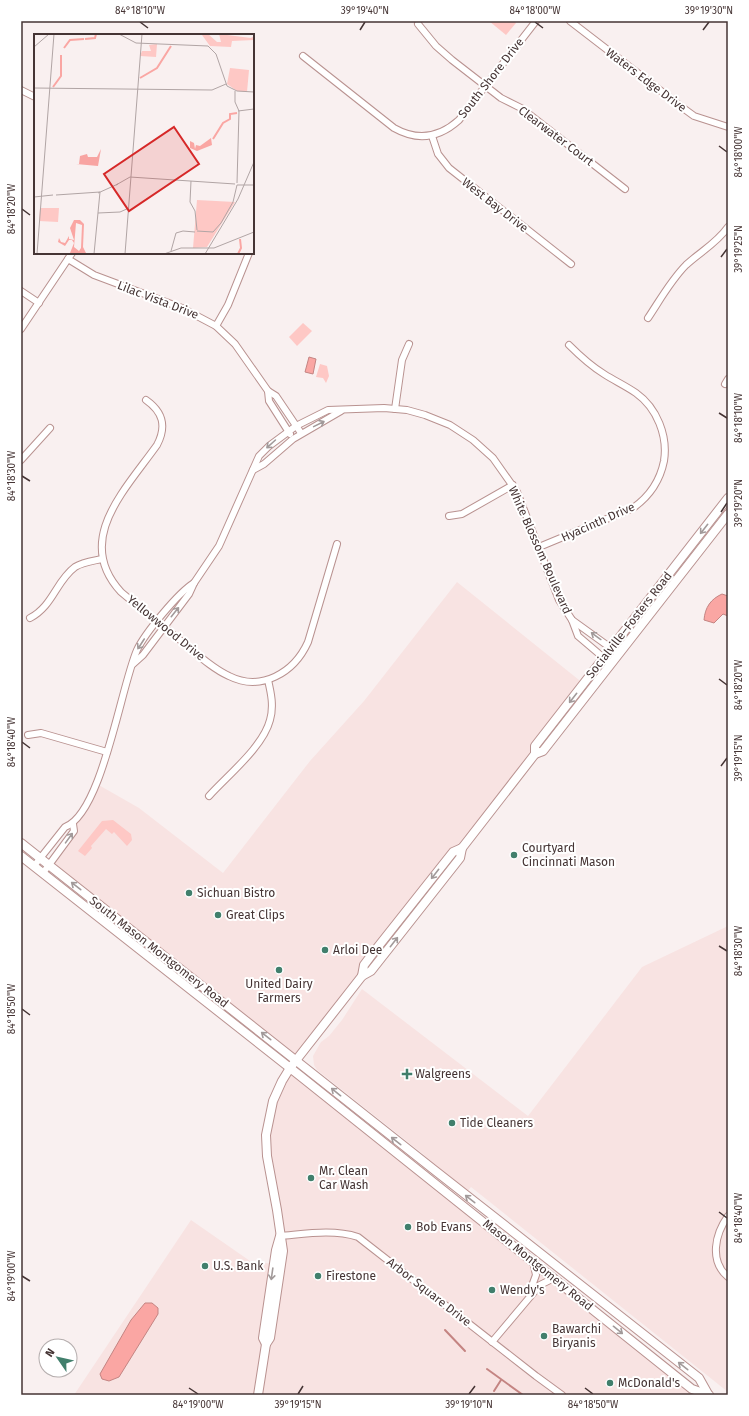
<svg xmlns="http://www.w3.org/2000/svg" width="749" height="1416" font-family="'Fira Sans',sans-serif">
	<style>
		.built { fill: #f8e3e2 }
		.green { fill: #fec8c5 }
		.water { fill: #faa6a3; stroke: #c48482 }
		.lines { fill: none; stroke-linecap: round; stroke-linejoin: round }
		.stream { stroke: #c48482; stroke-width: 2 }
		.minor-casing { stroke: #b99290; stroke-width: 8 }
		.secondary-casing { stroke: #b99290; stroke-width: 10 }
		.minor { stroke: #fff; stroke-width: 6 }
		.secondary { stroke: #fff; stroke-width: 8 }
		.oneway { stroke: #a29a9a }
		.ticks { fill: none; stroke: #453434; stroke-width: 1.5 }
		.poi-dot { fill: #417f6c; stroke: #fff; stroke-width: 1.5 }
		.labels { text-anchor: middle; stroke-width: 4; stroke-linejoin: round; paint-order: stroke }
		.street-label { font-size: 12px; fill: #453434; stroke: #fff }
		.poi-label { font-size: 12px; fill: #453434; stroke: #fff; text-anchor: start }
		.inset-river { fill: none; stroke: #faa6a3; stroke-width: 2 }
		.inset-road { fill: none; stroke: #b1a5a5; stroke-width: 1 }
		.view { fill: #d62828; fill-opacity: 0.15; stroke: #d62828; stroke-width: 2 }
		.inset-edge { fill: none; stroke: #453434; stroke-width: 2 }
		.neatline { fill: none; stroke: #453434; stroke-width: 1.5 }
		.ticks-label { font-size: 10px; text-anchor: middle; fill: #453434 }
	</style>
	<rect width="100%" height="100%" fill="#f9f0f0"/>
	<g class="built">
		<polygon points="457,582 584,684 535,754 373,953 362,976 290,1068 637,1345 707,1395 264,1395 259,1389 258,1395 74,1395 191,1220 250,1261 281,1265 272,1183 269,1114 290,1068 214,1008 220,1001 48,864 74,831 73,824 97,784 139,808 223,873 310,761 364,701"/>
		<polygon points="728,926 728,1392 471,1187 467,1192 437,1169 423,1154 317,1070 314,1065 313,1056 321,1042 329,1036 342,1020 362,989 528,1116 642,967"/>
	</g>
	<g class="green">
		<polygon points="489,21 514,21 516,23 506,35"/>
		<polygon points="303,323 312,331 297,346 289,337"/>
		<polygon points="320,364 327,366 329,376 326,383 323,378 316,377"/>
		<polygon points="113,820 131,834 132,840 127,846 114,832 112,834 106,829 91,846 92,848 85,856 78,851 102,821"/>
	</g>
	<g class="water">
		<polygon points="309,357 316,359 313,374 305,372"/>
		<path d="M722 594 728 596V616L723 614 714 623 704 620C705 607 711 599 722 594Z"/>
		<polygon points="145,1303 152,1303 158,1308 158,1314 119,1377 109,1381 102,1379 100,1374 131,1320"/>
	</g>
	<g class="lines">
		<g class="stream">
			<polyline points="445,1330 465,1351"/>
			<polyline points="487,1369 523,1395"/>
			<polyline points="494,1391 501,1380"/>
		</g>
		<g class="minor-casing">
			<g id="minor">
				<polyline points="570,21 683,108 694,116 728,127"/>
				<polyline points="418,24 436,46 452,60 501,98 521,108 625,189"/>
				<path d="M303 56 394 128C417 141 439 138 459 120L536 21"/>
				<polyline points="21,90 35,97"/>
				<polyline points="432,136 438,154 449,168 571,264"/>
				<polyline points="68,259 94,275 182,308 216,326 235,344 268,391 276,396 301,433"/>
				<polyline points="21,291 39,303"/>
				<path d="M648 318C660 300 671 280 686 265 700 252 717 243 728 227"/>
				<polyline points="216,326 228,305 249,253"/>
				<polyline points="21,329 72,253"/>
				<polyline points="725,384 728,379"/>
				<polyline points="268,391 269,401 290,434"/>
				<path d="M146 400C163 412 167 426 157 445 126 489 73 540 121 592 140 608 160 624 180 640 195 652 211 668 229 676 261 692 294 673 308 642L337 544"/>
				<polyline points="395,409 402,360 409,344"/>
				<polyline points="21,460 50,428"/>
				<polyline points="253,470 264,464 293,439 341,411"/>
				<polyline points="449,516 462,514 513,485"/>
				<path d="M539 547 633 508C650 496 660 481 664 461 668 436 657 408 636 393 626 386 615 381 604 374 591 366 580 356 569 345"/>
				<path d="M30 618C53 606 56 581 75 567 83 562 93 561 102 559"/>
				<polyline points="572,620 578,636 611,664"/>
				<polyline points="133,664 143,655 189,594 194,583 219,546 259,456 269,446 296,426 328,410 384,408 407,410 425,415 450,425 473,440 493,458 517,492 559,600 572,620 615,651"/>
				<polyline points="28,735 41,733 107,752"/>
				<path d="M209 796C228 775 263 747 270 720 274 706 271 693 268 680"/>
				<path d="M34 866 65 827C102 814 121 686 137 650 145 633 178 593 194 583"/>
				<polyline points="43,873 74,831 73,824"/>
				<path d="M728 1216C715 1234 709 1261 728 1277"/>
				<path d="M280 1236C305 1234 333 1229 358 1237L536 1376 562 1395"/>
				<polyline points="529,1294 536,1275 533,1261"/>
				<polyline points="492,1342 540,1285 554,1278"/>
			</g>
		</g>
		<g class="secondary-casing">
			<g id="secondary">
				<polyline points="535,754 543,751 728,514"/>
				<path d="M21 843C247 1021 472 1201 699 1378L708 1394"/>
				<polyline points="21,856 299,1075 692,1389 709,1395"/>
				<polyline points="362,976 364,965 373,953 453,852 462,848 535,754 535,746 728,498"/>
				<polyline points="266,1344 263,1338 276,1250 280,1236"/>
				<polyline points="258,1395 266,1344 270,1338 283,1251 277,1210 267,1156 266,1135 273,1101 282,1081 290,1068 362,976 371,971 460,858 462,848"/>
			</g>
		</g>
		<use href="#minor" class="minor"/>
		<use href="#secondary" class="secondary"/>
	</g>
	<defs><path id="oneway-shaft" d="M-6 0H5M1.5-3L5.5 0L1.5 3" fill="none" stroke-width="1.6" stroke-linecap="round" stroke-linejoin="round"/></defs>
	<g class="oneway">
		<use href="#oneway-shaft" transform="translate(319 424) rotate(-26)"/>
		<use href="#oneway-shaft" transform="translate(271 444) rotate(138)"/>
		<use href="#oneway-shaft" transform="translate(704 529) rotate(128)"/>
		<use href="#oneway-shaft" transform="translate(175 612) rotate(-51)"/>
		<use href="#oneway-shaft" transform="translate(596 636) rotate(-144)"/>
		<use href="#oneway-shaft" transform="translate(141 644) rotate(123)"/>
		<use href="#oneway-shaft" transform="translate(573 698) rotate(128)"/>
		<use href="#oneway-shaft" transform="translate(69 838) rotate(-54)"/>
		<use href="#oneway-shaft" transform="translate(435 874) rotate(128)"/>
		<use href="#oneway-shaft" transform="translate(76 886) rotate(-142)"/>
		<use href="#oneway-shaft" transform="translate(394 942) rotate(-52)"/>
		<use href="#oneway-shaft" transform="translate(266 1036) rotate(-142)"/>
		<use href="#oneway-shaft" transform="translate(336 1092) rotate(-141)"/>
		<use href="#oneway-shaft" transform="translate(396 1141) rotate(-142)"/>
		<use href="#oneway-shaft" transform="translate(470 1199) rotate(-142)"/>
		<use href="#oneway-shaft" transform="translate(272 1274) rotate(98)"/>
		<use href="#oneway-shaft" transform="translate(618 1330) rotate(39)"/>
		<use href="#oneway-shaft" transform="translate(683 1366) rotate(-142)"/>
	</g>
	<path class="ticks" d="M140 22 148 28M535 22 543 28M360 30 365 22M703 30 709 22M719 146 727 152M22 209 30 215M721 257 727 249M719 413 727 418M22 476 30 481M721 512 727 503M719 679 727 685M22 742 30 748M721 766 727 758M719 946 727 951M22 1009 30 1015M719 1212 727 1218M22 1276 30 1281M189 1388 198 1394M585 1388 593 1394M298 1394 303 1386M469 1394 475 1386"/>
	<g class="poi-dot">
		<circle cx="514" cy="855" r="4"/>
		<circle cx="189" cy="893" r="4"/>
		<circle cx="218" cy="915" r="4"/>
		<circle cx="325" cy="950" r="4"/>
		<circle cx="279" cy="970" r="4"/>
		<path d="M405 1068h4v4h4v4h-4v4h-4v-4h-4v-4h4z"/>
		<circle cx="452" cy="1123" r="4"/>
		<circle cx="311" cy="1178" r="4"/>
		<circle cx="408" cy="1227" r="4"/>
		<circle cx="205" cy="1266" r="4"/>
		<circle cx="318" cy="1276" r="4"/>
		<circle cx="492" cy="1290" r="4"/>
		<circle cx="544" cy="1336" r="4"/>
		<circle cx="610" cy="1383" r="4"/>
	</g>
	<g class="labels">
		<g class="street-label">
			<text transform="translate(491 78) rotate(-52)" y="4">South Shore Drive</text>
			<text transform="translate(646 80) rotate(37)" y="4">Waters Edge Drive</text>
			<text transform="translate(556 136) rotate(37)" y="4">Clearwater Court</text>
			<text transform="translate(495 205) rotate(38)" y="4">West Bay Drive</text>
			<text transform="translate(158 300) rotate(21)" y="4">Lilac Vista Drive</text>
			<text transform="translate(598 522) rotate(-24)" y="4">Hyacinth Drive</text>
			<text transform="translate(540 550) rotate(66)" y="4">White Blossom Boulevard</text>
			<text transform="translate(629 625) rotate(-52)" y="4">Socialville–Fosters Road</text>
			<text transform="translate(166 628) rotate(39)" y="4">Yellowwood Drive</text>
			<text transform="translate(159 952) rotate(38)" y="4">South Mason Montgomery Road</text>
			<text transform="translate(538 1265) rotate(39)" y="4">Mason Montgomery Road</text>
			<text transform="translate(429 1292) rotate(38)" y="4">Arbor Square Drive</text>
		</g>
		<g class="poi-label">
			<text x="522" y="852">Courtyard<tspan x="522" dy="14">Cincinnati Mason</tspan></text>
			<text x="197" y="897">Sichuan Bistro</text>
			<text x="226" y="919">Great Clips</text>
			<text x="333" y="954">Arloi Dee</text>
			<text x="279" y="988" text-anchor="middle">United Dairy<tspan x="279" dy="14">Farmers</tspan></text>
			<text x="415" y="1078">Walgreens</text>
			<text x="460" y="1127">Tide Cleaners</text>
			<text x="319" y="1175">Mr. Clean<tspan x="319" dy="14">Car Wash</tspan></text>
			<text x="416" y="1231">Bob Evans</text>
			<text x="213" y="1270">U.S. Bank</text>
			<text x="326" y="1280">Firestone</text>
			<text x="500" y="1294">Wendy's</text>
			<text x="552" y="1333">Bawarchi<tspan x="552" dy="14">Biryanis</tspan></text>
			<text x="618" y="1387">McDonald's</text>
		</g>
	</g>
	<g transform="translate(34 34)">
		<rect width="220" height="220" fill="#f9f0f0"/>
		<path d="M174 0 183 8H187L185 0 217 4 220 2V6L198 7 197 13 176 12 168 1ZM123 10 122 23 106 22 108 17H117L115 11ZM196 34 215 36 213 58 203 57 193 50ZM163 166 201 168 173 213 159 214ZM6 174H25L24 188 5 187Z" fill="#fec8c5"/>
		<path d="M67 115 64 132 42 130H45L46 122 53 120 54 123H63Z" fill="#f8a4a2"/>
		<path d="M177 104 178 111 163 117 156 114V107L160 109 161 115 162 111 166 112ZM40 186H46L50 190 49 213 52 219H36L40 209 38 206H35L31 212 24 208 25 204 27 208 31 209 35 202V205L40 206 36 194ZM42 189 48 191 47 214 45 217 40 213Z" fill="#faa6a3" fill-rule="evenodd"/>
		<path class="inset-river" d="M51 5 61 4 62 0M30 14 36 6 50 5M106 44 123 34 137 12M19 53 27 42V21M179 105 189 89 196 85V80L203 79M204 220 207 214 206 205"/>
		<path class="inset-road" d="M85 0 102 9 174 12 182 20 193 52 203 57 220 58M0 13 15 0M0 54 178 56 192 50M201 57V68L205 77 203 149M204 77 220 75M157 147 156 168 161 177 163 196M82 151 96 143 201 150M203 151H220M64 159 84 150M22 161 66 158M0 163 19 161M64 179 86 178 95 174M187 189 199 168 203 151M163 197 179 198 187 189M137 217 142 199 149 197 161 198M3 220 20 0M60 220 66 158M91 220 108 0M130 220 147 214H180L220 198M171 220 204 165 220 128"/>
		<path class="view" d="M140 93 165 130 95 177 70 140Z"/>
		<rect width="220" height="220" class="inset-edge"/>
	</g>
	<rect width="749" height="1416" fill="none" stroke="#ffffff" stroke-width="44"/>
	<g transform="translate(58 1358) rotate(304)"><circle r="19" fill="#ffffff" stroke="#b5aeae"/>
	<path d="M0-3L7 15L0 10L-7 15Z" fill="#417f6c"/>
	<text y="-6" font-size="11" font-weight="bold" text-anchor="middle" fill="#453434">N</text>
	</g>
	<rect x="22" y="22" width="705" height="1372" class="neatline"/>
	<g class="ticks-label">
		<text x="140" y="14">84°18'10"W</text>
		<text x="365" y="14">39°19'40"N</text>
		<text x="535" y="14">84°18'00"W</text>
		<text x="709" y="14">39°19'30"N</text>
		<text transform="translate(738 152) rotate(-90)" y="4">84°18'00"W</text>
		<text transform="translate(11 209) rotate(-90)" y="4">84°18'20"W</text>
		<text transform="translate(738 249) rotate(-90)" y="4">39°19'25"N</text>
		<text transform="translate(738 418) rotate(-90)" y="4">84°18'10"W</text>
		<text transform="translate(11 476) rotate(-90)" y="4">84°18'30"W</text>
		<text transform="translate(738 503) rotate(-90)" y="4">39°19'20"N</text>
		<text transform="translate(738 685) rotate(-90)" y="4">84°18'20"W</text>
		<text transform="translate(11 742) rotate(-90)" y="4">84°18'40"W</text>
		<text transform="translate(738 758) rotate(-90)" y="4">39°19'15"N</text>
		<text transform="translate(738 951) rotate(-90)" y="4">84°18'30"W</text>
		<text transform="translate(11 1009) rotate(-90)" y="4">84°18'50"W</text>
		<text transform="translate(738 1218) rotate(-90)" y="4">84°18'40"W</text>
		<text transform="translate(11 1276) rotate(-90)" y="4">84°19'00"W</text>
		<text x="198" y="1408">84°19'00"W</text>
		<text x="298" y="1408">39°19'15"N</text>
		<text x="469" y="1408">39°19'10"N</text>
		<text x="593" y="1408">84°18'50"W</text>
	</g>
</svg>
